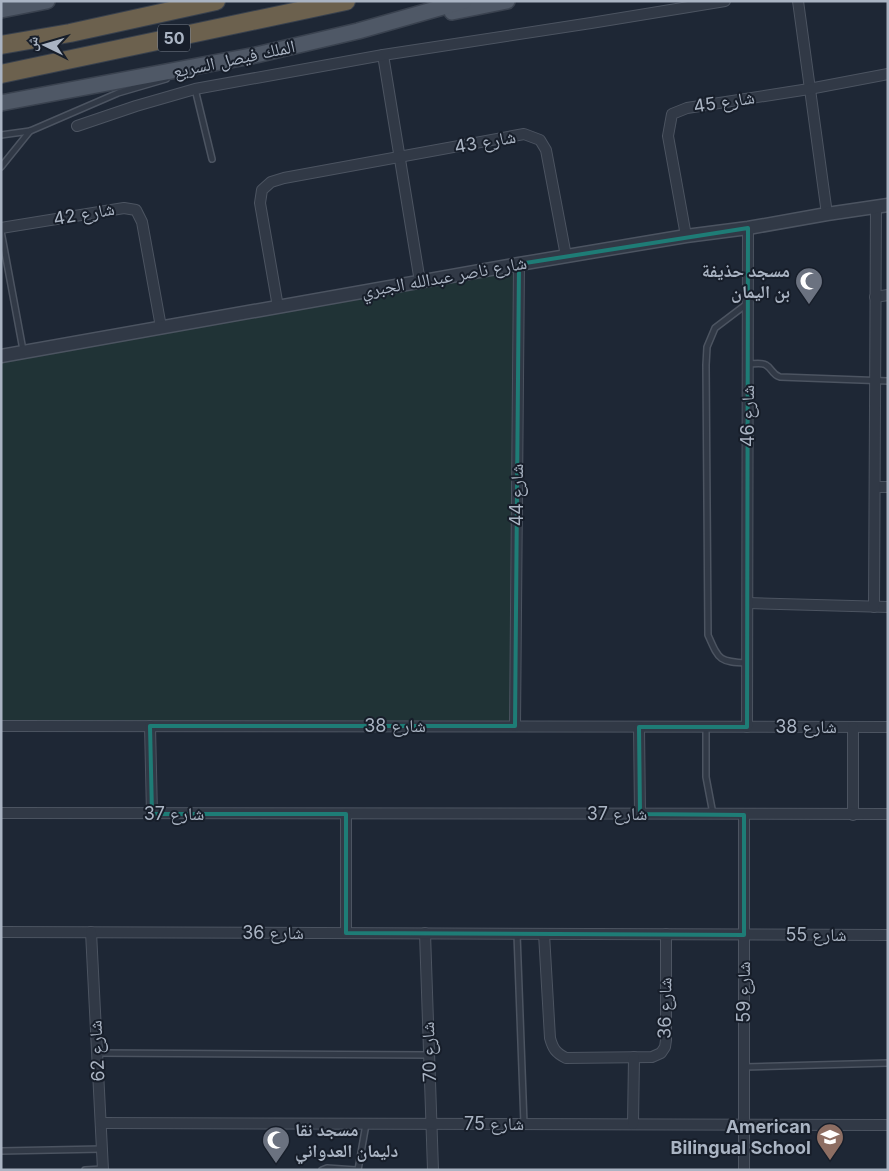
<svg xmlns="http://www.w3.org/2000/svg" width="889" height="1171" font-family="Inter,'Noto Naskh Arabic',sans-serif">
	<style>
		.green { fill: #203336 }
		.lines { fill: none; stroke-linecap: round; stroke-linejoin: round }
		.service-casing { stroke: #4c5461; stroke-width: 8 }
		.minor-casing { stroke: #4c5461; stroke-width: 12 }
		.tertiary-casing { stroke: #4c5461; stroke-width: 15 }
		.primary-casing { stroke: #3a424f; stroke-width: 18 }
		.motorway-casing { stroke: #39414d; stroke-width: 20 }
		.service { stroke: #313946; stroke-width: 5 }
		.minor { stroke: #313946; stroke-width: 10 }
		.tertiary { stroke: #313946; stroke-width: 12 }
		.primary { stroke: #4f5866; stroke-width: 15 }
		.motorway { stroke: #6c614e; stroke-width: 18 }
		.marked { fill: none; stroke: #1e7c76; stroke-width: 4; stroke-linejoin: round }
		.labels { text-anchor: middle; stroke-width: 4; stroke-linejoin: round; paint-order: stroke }
		.shield { fill: #171e2a; stroke: #7e8795; stroke-width: 1 }
		.shield-label { font-size: 16px; font-weight: bold; fill: #aab4c3 }
		.street-label { font-size: 18px; fill: #aab4c3; stroke: #171e2a }
		.poi-label { font-size: 18px; font-weight: bold; fill: #aab4c3; stroke: #171e2a; text-anchor: end }
	</style>
	<rect width="100%" height="100%" fill="#1e2735"/>
	<polygon class="green" points="519,264 515,726 1,726 1,356"/>
	<g class="lines">
		<g class="service-casing">
			<g id="service">
				<polyline points="195,89 212,159"/>
				<polyline points="1,135 30,131 118,93 166,79"/>
				<polyline points="1,167 30,131"/>
				<polyline points="1,231 23,350"/>
				<path d="M748 364C753 364 762 362 766 365 773 369 771 374 780 377L888 381"/>
				<path d="M747 663C719 662 719 660 708 635L706 365 707 347 715 328 748 303"/>
				<polyline points="706,727 706,777 713,814"/>
				<polyline points="517,934 524,1124"/>
				<polyline points="98,1053 429,1055"/>
				<polyline points="744,1067 888,1063"/>
				<polyline points="278,1146 279,1124"/>
				<polyline points="1,1151 102,1149"/>
				<polyline points="85,1170 103,1169"/>
				<polyline points="322,1170 327,1168 356,1170"/>
				<polyline points="358,1170 366,1124"/>
			</g>
		</g>
		<g class="minor-casing">
			<g id="minor">
				<polyline points="798,1 827,214"/>
				<polyline points="383,55 420,282"/>
				<polyline points="77,126 136,106 195,89 383,55 591,23 725,1"/>
				<polyline points="1,228 124,208 136,210 142,222 161,327"/>
				<polyline points="686,236 668,136 672,114 687,108 809,89 888,74"/>
				<polyline points="875,297 888,295"/>
				<polyline points="278,307 260,203 262,190 271,182 284,178 524,134 540,140 546,150 566,256"/>
				<polyline points="875,487 888,487"/>
				<polyline points="748,603 888,607"/>
				<polyline points="874,607 876,207"/>
				<polyline points="1,726 888,727"/>
				<polyline points="150,726 152,814"/>
				<polyline points="515,726 519,264"/>
				<polyline points="639,727 640,814"/>
				<polyline points="747,727 748,228"/>
				<polyline points="853,727 853,815"/>
				<polyline points="1,813 888,814"/>
				<polyline points="744,815 744,1170"/>
				<polyline points="1,932 888,935"/>
				<polyline points="91,932 103,1170"/>
				<polyline points="346,933 346,814"/>
				<polyline points="425,933 433,1170"/>
				<path d="M544 934 550 1038C553 1049 556 1053 566 1058L652 1057 661 1053 665 1047 666 1040V934"/>
				<polyline points="101,1123 888,1125"/>
				<polyline points="633,1124 634,1057"/>
			</g>
		</g>
		<g class="tertiary-casing">
			<polyline id="tertiary" points="1,356 519,264 686,236 748,228 827,214 888,205"/>
		</g>
		<g class="primary-casing">
			<g id="primary">
				<polyline points="1,10 47,1"/>
				<polyline points="452,12 507,1"/>
				<polyline points="1,103 256,55 358,31 464,1"/>
			</g>
		</g>
		<g class="motorway-casing">
			<g id="motorway">
				<polyline points="1,45 70,33 216,1"/>
				<polyline points="1,74 346,1"/>
			</g>
		</g>
		<use href="#service" class="service"/>
		<use href="#minor" class="minor"/>
		<use href="#tertiary" class="tertiary"/>
		<use href="#primary" class="primary"/>
		<use href="#motorway" class="motorway"/>
	</g>
	<path class="marked" d="M748 228 747 727H639L640 814 744 815V935L346 933V814H152L150 726H515L519 264Z"/>
	<defs>
		<g id="mosque-pin" transform="scale(1.4375)"><path d="M0 17L-7.5 6A9.5 9.5 0 1 1 7.5 6Z" fill="#6b7280" stroke="#171e2a"/><path d="M3.5-4.9A6 6 0 1 0 3.5 4.9A5 5 0 1 1 3.5-4.9Z" fill="#fff"/></g>
		<g id="school-pin" transform="scale(1.4375)"><path d="M0 17L-7.5 6A9.5 9.5 0 1 1 7.5 6Z" fill="#8d6e63" stroke="#171e2a"/><path d="M0-5L7-2L0 1L-7-2ZM-4 1L0 2.5L4 1V4Q0 6-4 4Z" fill="#fff"/></g>
	</defs>
	<g fill-rule="evenodd">
		<use href="#mosque-pin" x="809" y="281"/>
		<use href="#school-pin" x="830" y="1137"/>
		<use href="#mosque-pin" x="276" y="1140"/>
	</g>
	<g class="labels">
		<rect class="shield" x="158" y="24.5" width="32" height="27" rx="4"/>
		<g class="shield-label">
			<text x="174" y="44">50</text>
		</g>
		<g class="street-label">
			<text transform="translate(234 59) rotate(-12)" y="6">الملك فيصل السريع</text>
			<text transform="translate(724 102) rotate(-9)" y="6">شارع 45</text>
			<text transform="translate(485 142) rotate(-10)" y="6">شارع 43</text>
			<text transform="translate(84 214) rotate(-10)" y="6">شارع 42</text>
			<text transform="translate(444 277) rotate(-10)" y="6">شارع ناصر عبدالله الجبري</text>
			<text transform="translate(748 416) rotate(-90)" y="6">شارع 46</text>
			<text transform="translate(517 495) rotate(-90)" y="6">شارع 44</text>
			<text x="395" y="732">شارع 38</text>
			<text x="806" y="733">شارع 38</text>
			<text x="174" y="820">شارع 37</text>
			<text x="617" y="820">شارع 37</text>
			<text x="273" y="939">شارع 36</text>
			<text x="816" y="941">شارع 55</text>
			<text transform="translate(744 992) rotate(-90)" y="6">شارع 59</text>
			<text transform="translate(665 1008) rotate(-89)" y="6">شارع 36</text>
			<text transform="translate(97 1051) rotate(-93)" y="6">شارع 62</text>
			<text transform="translate(429 1052) rotate(-92)" y="6">شارع 70</text>
			<text x="494" y="1130">شارع 75</text>
		</g>
		<g class="poi-label">
			<text x="790" y="277">مسجد حذيفة<tspan x="790" dy="21">بن اليمان</tspan></text>
			<text x="811" y="1133">American<tspan x="811" dy="21">Bilingual School</tspan></text>
			<text x="295" y="1136" text-anchor="start">مسجد نقا<tspan x="295" dy="21">دليمان العدواني</tspan></text>
		</g>
	</g>
	<rect width="889" height="1171" fill="none" stroke="#aab4c3" stroke-width="5"/>
	<g transform="translate(45 45) rotate(275)" stroke="#171e2a" stroke-width="4" paint-order="stroke">
	<path d="M0-4L9 19L0 12L-9 19Z" fill="#aab4c3"/>
	<text y="-8" font-size="14" font-weight="bold" text-anchor="middle" fill="#aab4c3">ش</text>
	</g>
</svg>
